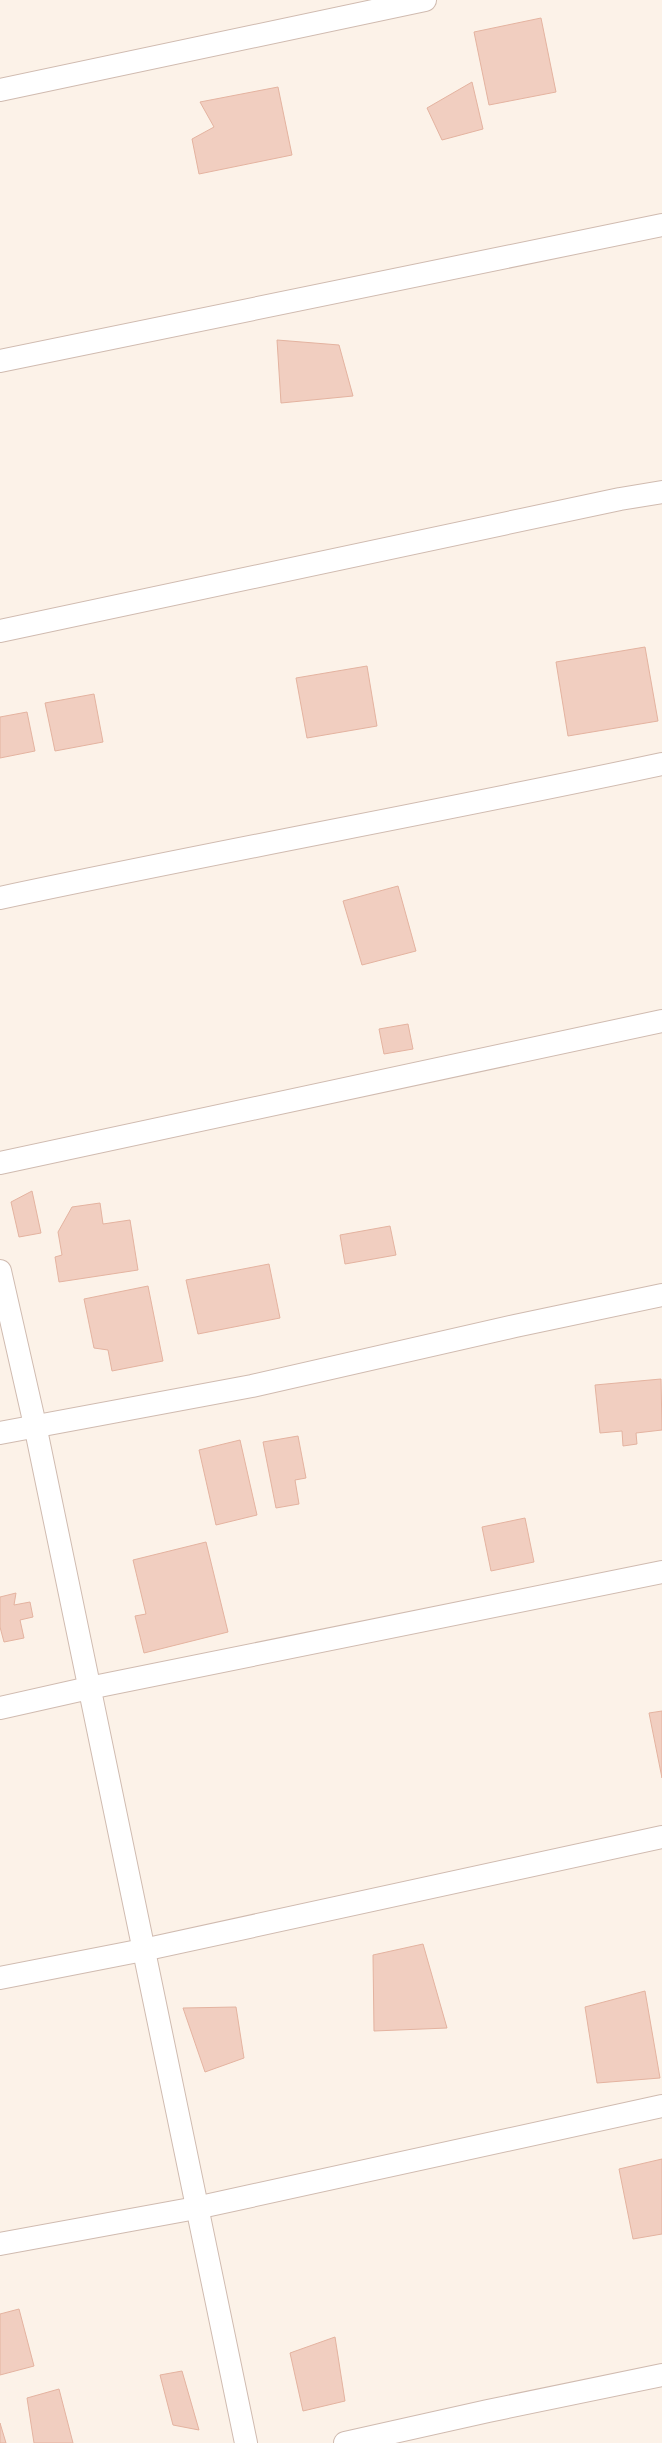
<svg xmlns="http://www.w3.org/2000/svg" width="662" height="2443" font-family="Lato,sans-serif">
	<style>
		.building { fill: #f1cec0; stroke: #e4b3a0 }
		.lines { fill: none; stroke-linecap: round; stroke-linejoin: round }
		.minor-casing { stroke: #d0bbb0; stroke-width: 24 }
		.minor { stroke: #fff; stroke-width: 22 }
	</style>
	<rect width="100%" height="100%" fill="#fcf2e8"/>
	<g class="building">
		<polygon points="541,18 556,92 489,105 474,32"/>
		<polygon points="472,82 483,129 442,140 427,108"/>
		<polygon points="278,87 292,155 199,174 192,139 214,127 200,102"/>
		<polygon points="277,340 339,345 353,396 281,403"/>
		<polygon points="645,647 658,721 568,736 556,662"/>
		<polygon points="367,666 377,726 307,738 296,678"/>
		<polygon points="94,694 103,742 55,751 45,703"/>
		<polygon points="27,712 35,751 0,758 0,717"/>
		<polygon points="398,886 416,951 362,965 343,901"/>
		<polygon points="408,1024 413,1049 384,1054 379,1029"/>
		<polygon points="32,1191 41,1233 19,1237 11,1202"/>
		<polygon points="100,1203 103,1224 130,1220 138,1270 59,1282 55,1257 62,1255 58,1232 72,1207"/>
		<polygon points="390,1226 396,1255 345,1264 340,1235"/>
		<polygon points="269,1264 280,1318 198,1334 186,1280"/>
		<polygon points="148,1286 163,1361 112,1371 108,1350 94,1348 84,1299"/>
		<polygon points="661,1379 662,1430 636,1433 637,1444 623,1446 622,1431 600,1433 595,1385"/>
		<polygon points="298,1436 306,1478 295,1480 299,1504 276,1508 263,1442"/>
		<polygon points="240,1440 257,1515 216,1525 199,1450"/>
		<polygon points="525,1518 534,1562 491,1571 482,1527"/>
		<polygon points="206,1542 228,1632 144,1653 135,1616 146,1614 133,1560"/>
		<polygon points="16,1593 14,1605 30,1602 33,1617 20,1620 24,1638 4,1642 0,1627 0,1597"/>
		<polygon points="662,1711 662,1778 649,1713"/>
		<polygon points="423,1944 447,2028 374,2031 373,1955"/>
		<polygon points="645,1991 660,2078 597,2083 585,2007"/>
		<polygon points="236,2007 244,2058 205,2072 183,2008"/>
		<polygon points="662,2159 662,2234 633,2239 619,2169"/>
		<polygon points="19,2309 34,2366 0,2375 0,2314"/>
		<polygon points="335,2337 345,2401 303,2411 290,2353"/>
		<polygon points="182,2371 199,2430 173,2425 160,2375"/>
		<polygon points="59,2389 73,2443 34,2443 27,2398"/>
		<polygon points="0,2423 6,2443 0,2443"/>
	</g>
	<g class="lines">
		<g class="minor-casing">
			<g id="minor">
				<polyline points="0,90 425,0"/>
				<polyline points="0,361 662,225"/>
				<polyline points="0,631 620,499 662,492"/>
				<path d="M0 898C220 851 442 811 662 764"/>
				<polyline points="0,1163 662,1021"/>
				<polyline points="0,1271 35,1425 246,2443"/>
				<polyline points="0,1433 252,1386 515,1326 662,1295"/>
				<polyline points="0,1708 89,1688 662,1572"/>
				<polyline points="0,1978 143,1950 662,1837"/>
				<polyline points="0,2244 196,2208 662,2106"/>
				<polyline points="345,2443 488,2411 662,2375"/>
			</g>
		</g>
		<use href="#minor" class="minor"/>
	</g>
</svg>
